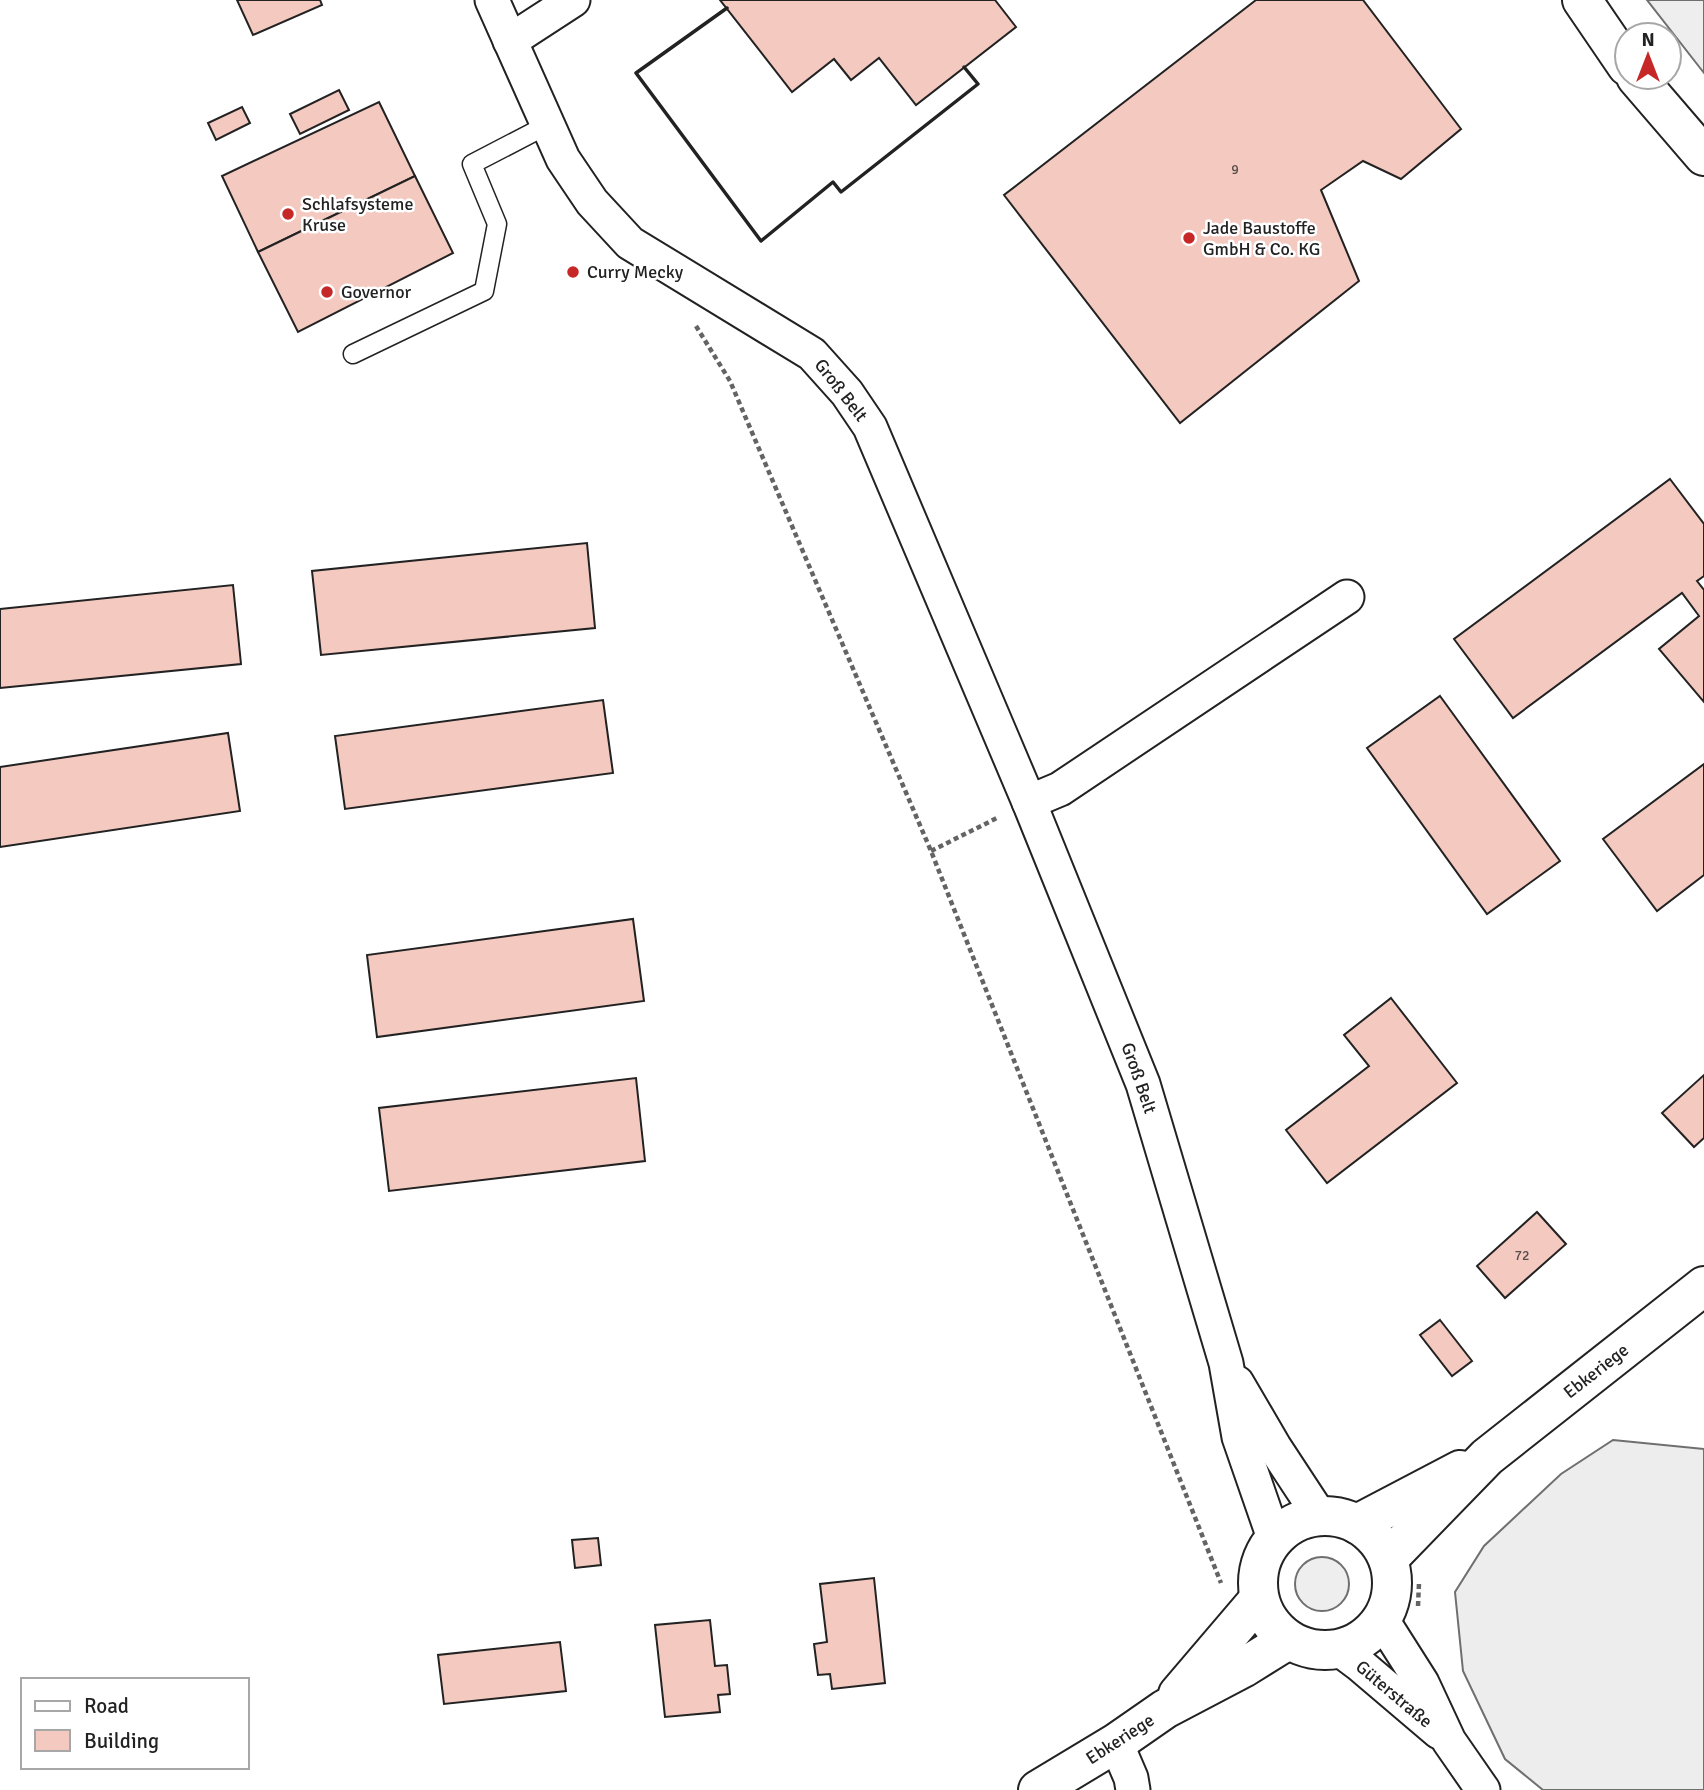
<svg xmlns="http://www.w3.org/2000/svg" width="1704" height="1790" font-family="Signika,sans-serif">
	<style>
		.green { fill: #eee; stroke: #6f6f6f; stroke-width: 2 }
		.parking { fill: #ededed; stroke: #6f6f6f; stroke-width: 2 }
		.building { fill: #f3c9c0; stroke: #222; stroke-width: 2 }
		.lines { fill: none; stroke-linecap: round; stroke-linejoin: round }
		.lane-casing { stroke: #222; stroke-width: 21 }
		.street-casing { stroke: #222; stroke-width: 37 }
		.secondary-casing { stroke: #222; stroke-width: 42 }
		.path { stroke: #646464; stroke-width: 4.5; stroke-dasharray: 5 3.5; stroke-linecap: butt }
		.lane { stroke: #fff; stroke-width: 18 }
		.street { stroke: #fff; stroke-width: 33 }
		.secondary { stroke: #fff; stroke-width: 38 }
		.wall { stroke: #222; stroke-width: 3.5 }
		.poi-dot { fill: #c62828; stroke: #fff; stroke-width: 2.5 }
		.labels { text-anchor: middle; stroke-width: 5; stroke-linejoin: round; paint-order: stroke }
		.number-label { font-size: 14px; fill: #564c4a }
		.poi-label { font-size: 18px; fill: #222; stroke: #fff; text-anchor: start }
		.street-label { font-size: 18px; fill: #222; stroke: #fff }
	</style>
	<rect width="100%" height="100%" fill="#fff"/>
	<g class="green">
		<polygon points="1647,0 1704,0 1704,73"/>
		<circle cx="1322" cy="1584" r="27"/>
	</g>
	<polygon class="parking" points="1613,1440 1704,1449 1704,1790 1543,1790 1505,1759 1463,1671 1455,1592 1484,1546 1561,1474"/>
	<g class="building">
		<polygon points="237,0 320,0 322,5 253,35"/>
		<polygon points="720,0 995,0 1016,27 916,105 879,58 851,80 834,59 792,92"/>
		<polygon points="1256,0 1363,0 1461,129 1401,179 1363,161 1321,190 1359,281 1180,423 1004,195"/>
		<polygon points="339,90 349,110 300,134 290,114"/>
		<polygon points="379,102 415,176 258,252 222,176"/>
		<polygon points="242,107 250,123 216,140 208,123"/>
		<polygon points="415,176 453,253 298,332 258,252"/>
		<polygon points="1670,479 1704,524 1704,576 1697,581 1704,590 1704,702 1659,649 1699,616 1682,593 1513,718 1454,639"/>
		<polygon points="587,543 595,628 321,655 312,571"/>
		<polygon points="233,585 241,664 0,688 0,609"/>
		<polygon points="1440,696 1560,861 1487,914 1367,748"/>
		<polygon points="603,700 613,773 345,809 335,736"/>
		<polygon points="228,733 240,811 0,847 0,767"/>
		<polygon points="1704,764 1704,875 1657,911 1603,839"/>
		<polygon points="633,919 644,1001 377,1037 367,955"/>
		<polygon points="1391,998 1457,1083 1327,1183 1286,1130 1369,1066 1344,1035"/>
		<polygon points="1704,1075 1704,1138 1694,1147 1662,1113"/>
		<polygon points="636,1078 645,1161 389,1191 379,1108"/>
		<polygon points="1537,1212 1566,1244 1505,1298 1477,1266"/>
		<polygon points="1440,1320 1472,1361 1452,1376 1420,1335"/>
		<polygon points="598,1538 601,1565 575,1568 572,1540"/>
		<polygon points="874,1578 885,1683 832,1689 830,1674 818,1675 814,1644 827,1642 820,1584"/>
		<polygon points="710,1620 715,1666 727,1665 730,1694 718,1695 720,1712 665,1717 655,1625"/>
		<polygon points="560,1642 566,1691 444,1704 438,1655"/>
	</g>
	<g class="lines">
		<g class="lane-casing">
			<polyline id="lane" points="353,354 484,291 497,224 472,164 549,124"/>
		</g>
		<g class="street-casing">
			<g id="street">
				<polyline points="492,0 563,159 592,202 630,243 812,354 847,393 870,427 1029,802 1143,1084 1226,1363 1239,1437 1274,1538"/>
				<polyline points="510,41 573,0"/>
				<polyline points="1029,802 1060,789 1347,597"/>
				<polyline points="1237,1383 1275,1448 1319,1515"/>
				<polyline points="1382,1620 1422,1683 1449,1741 1483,1790"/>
				<polyline points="1339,1649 1359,1664 1439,1732"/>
				<polyline points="1116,1743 1131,1778 1133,1790"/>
			</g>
		</g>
		<g class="secondary-casing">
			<g id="secondary">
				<polyline points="1582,0 1627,66"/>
				<polyline points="1636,77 1704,156"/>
				<circle cx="1325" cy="1583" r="67"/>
				<polyline points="1357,1524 1460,1470"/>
				<polyline points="1388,1559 1487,1457 1704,1286"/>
				<polyline points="1178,1694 1259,1599"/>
				<polyline points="1038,1790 1116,1743 1165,1709 1243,1668 1288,1640"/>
			</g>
		</g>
		<g class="path">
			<polyline points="696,326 730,381 931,851 1221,1583"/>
			<polyline points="931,851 999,817"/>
			<polyline points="1418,1606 1419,1583"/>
		</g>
		<use href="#lane" class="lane"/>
		<use href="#street" class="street"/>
		<use href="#secondary" class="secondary"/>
		<polyline class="wall" points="727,8 636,73 761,241 833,182 841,192 978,84 964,67"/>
	</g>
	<g class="poi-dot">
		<circle cx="288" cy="214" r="7"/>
		<circle cx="1189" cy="238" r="7"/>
		<circle cx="573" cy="272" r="7"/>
		<circle cx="327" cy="292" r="7"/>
	</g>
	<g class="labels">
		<g class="number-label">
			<text x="1235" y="174">9</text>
			<text x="1522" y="1260">72</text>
		</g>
		<g class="poi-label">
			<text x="302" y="210">Schlafsysteme<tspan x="302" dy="21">Kruse</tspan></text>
			<text x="1203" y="234">Jade Baustoffe<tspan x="1203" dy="21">GmbH &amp; Co. KG</tspan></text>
			<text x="587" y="278">Curry Mecky</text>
			<text x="341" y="298">Governor</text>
		</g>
		<g class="street-label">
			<text transform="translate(841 390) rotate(52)" y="6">Groß Belt</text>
			<text transform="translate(1139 1078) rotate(71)" y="6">Groß Belt</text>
			<text transform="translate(1596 1371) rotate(-38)" y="6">Ebkeriege</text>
			<text transform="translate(1394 1694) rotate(40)" y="6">Güterstraße</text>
			<text transform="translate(1120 1739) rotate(-33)" y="6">Ebkeriege</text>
		</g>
	</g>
	<rect x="21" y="1678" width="228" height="91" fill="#ffffff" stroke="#a7a7a7" stroke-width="2"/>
	<rect x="35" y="1701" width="35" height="10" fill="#ffffff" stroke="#a7a7a7" stroke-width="2"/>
	<text x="84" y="1713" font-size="21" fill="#222222">Road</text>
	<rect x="35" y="1730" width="35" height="21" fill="#f3c9c0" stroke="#a7a7a7" stroke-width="2"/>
	<text x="84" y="1748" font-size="21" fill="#222222">Building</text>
	<g transform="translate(1648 56)"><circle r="33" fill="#ffffff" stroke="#a7a7a7" stroke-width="2"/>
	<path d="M0-5L12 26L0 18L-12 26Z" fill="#c62828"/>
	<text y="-10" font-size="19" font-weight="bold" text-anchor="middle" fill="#222222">N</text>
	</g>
</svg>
